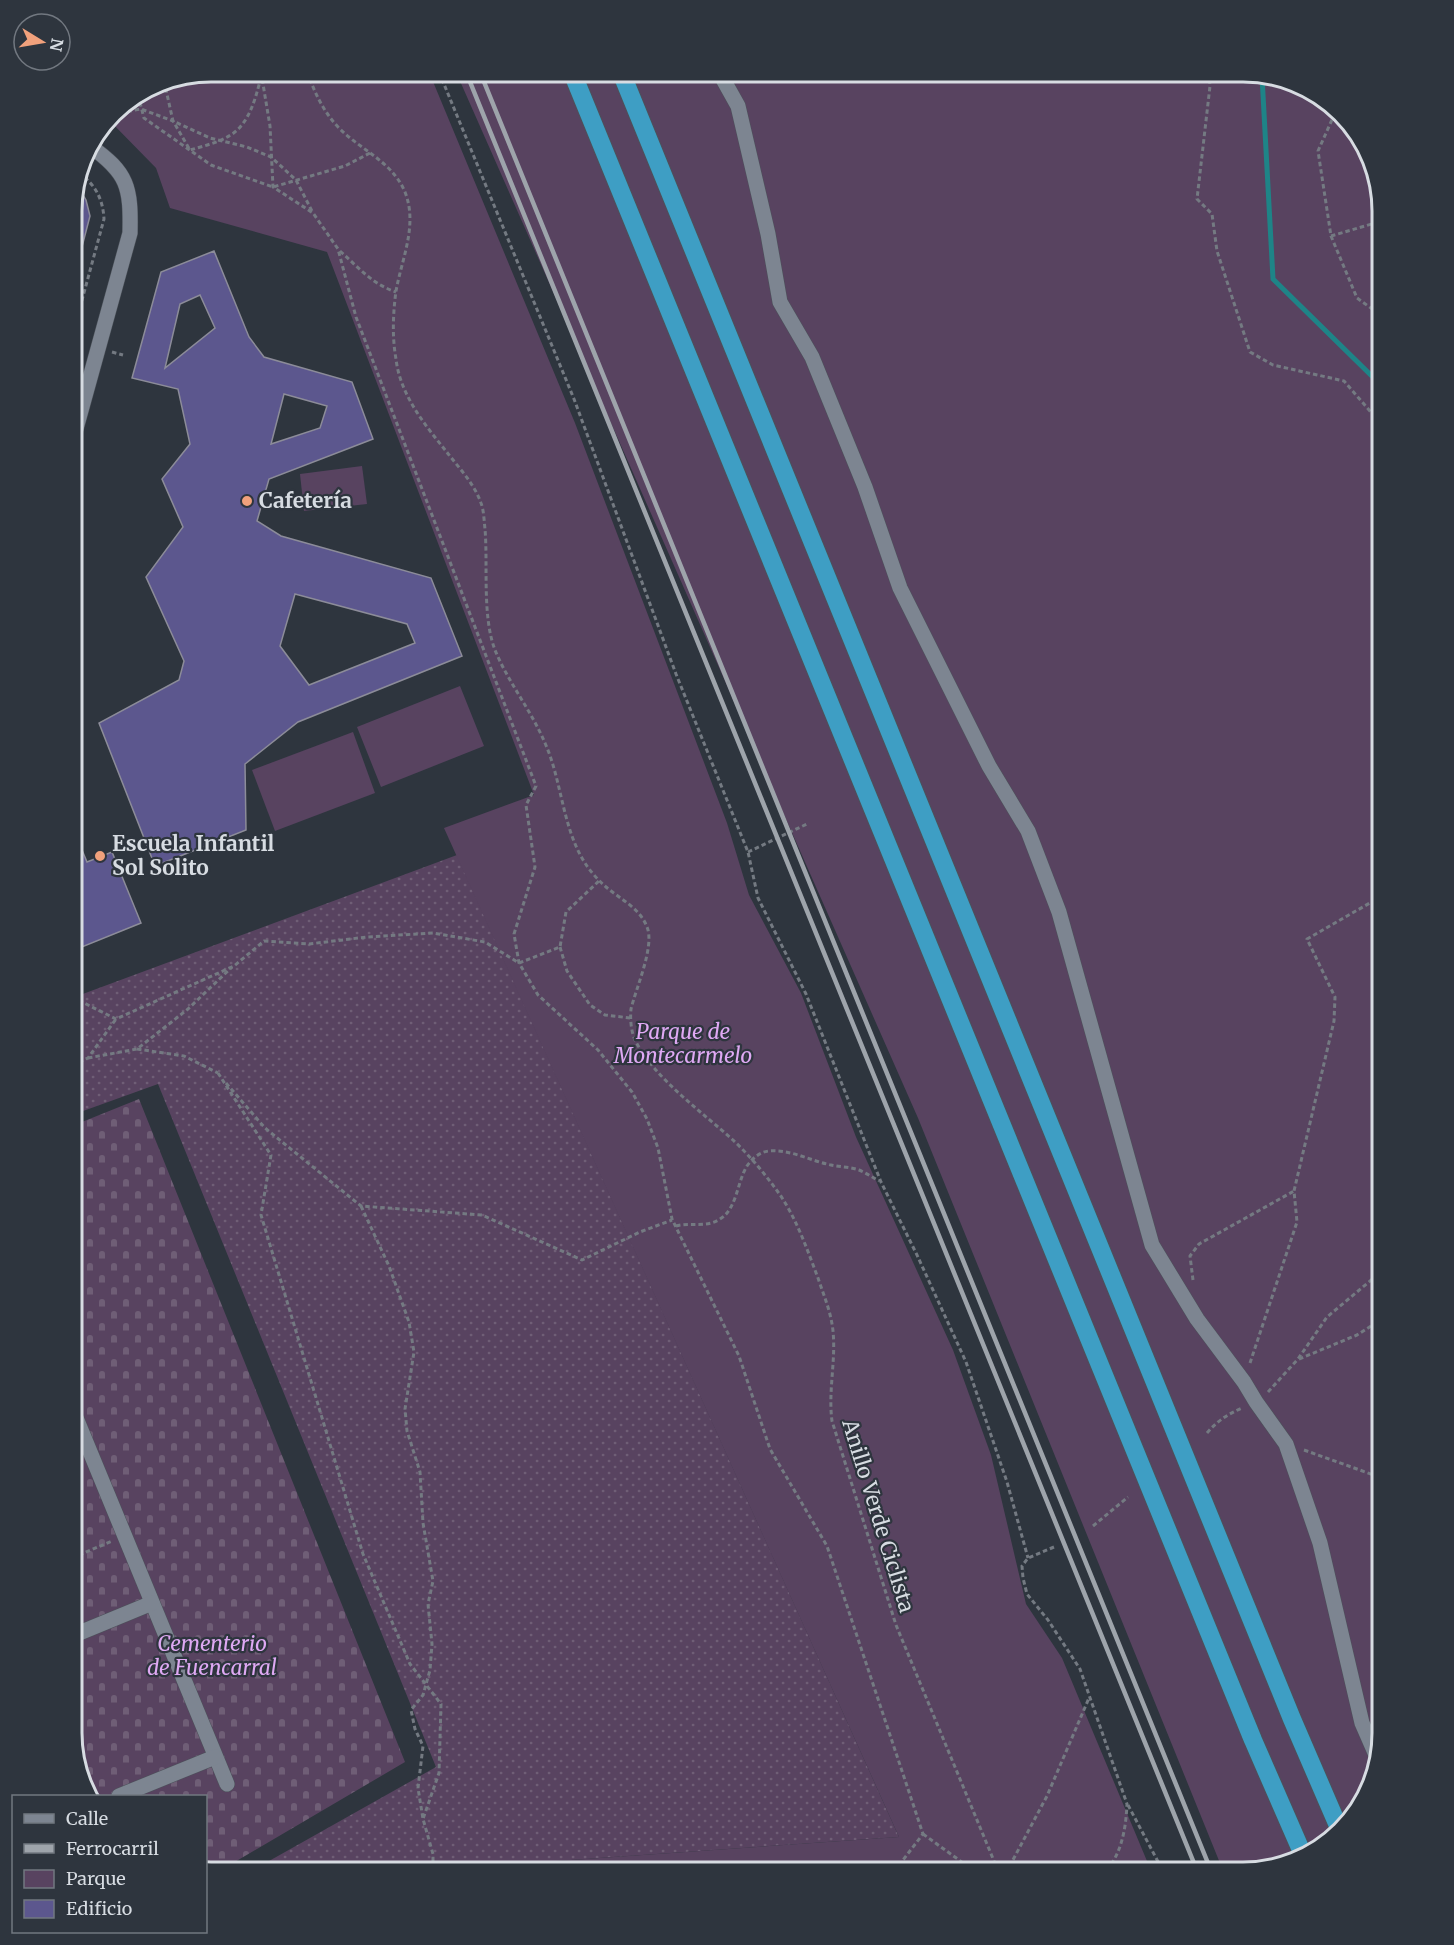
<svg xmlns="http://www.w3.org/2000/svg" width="1454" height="1945" font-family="Merriweather,serif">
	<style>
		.grass { fill: url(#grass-dots) }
		.cemetery { fill: url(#cemetery-stones) }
		.green { fill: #584360 }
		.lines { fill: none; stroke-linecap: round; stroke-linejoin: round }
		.stream { stroke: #1e8487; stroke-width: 5 }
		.building { fill: #5c578e; stroke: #8c8c99; stroke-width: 1.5; fill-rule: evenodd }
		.minor-casing { stroke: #4c525a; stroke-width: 16 }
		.highway-casing { stroke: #4c525a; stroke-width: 20 }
		.path { stroke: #747a82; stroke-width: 3; stroke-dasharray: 4.5 3; stroke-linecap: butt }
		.minor { stroke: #7d8591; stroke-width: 15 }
		.highway { stroke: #3e9ec4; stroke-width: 18 }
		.rail { stroke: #9ea4ab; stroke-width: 4.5 }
		.poi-dot { fill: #f1a17c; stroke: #2e353e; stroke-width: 2 }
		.labels { text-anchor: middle; stroke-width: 4.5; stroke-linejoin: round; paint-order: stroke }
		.poi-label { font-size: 21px; font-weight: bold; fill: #d7dce2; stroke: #2e353e; text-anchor: start }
		.park-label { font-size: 21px; font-style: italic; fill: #dfa9f4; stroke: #2e353e }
		.street-label { font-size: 21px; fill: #d7dce2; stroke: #2e353e }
		.rim { fill: none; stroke: #d7dce2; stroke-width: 3 }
	</style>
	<defs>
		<pattern id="grass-dots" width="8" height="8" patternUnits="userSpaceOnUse" patternTransform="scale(1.5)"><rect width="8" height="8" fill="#584360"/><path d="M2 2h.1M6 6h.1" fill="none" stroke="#6f5e76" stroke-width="1.8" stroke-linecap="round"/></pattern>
		<pattern id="cemetery-stones" width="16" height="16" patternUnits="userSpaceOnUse" patternTransform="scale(1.5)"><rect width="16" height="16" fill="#584360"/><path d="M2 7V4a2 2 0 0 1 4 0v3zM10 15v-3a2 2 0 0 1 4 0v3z" fill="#6f5e76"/></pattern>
	</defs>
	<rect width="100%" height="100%" fill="#2e353e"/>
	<polygon class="grass" points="457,855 899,1837 528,1863 459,1873 248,1873 436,1767 158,1084 72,1115 72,998"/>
	<polygon class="cemetery" points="139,1099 405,1762 216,1873 206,1873 206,1796 89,1796 72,1734 72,1126"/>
	<g class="green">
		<polygon points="211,72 429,72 575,423 727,823 749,895 801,993 856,1137 953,1350 991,1455 1026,1604 1062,1658 1152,1873 459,1873 528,1863 899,1837 444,828 534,795 327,252 170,208 156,168 109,120 119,107 158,82"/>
		<polygon points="456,72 1251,72 1313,91 1363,141 1382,211 1382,1734 1363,1803 1313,1854 1243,1873 1224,1873 918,1118"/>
		<polygon points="362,466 367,504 304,511 300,474"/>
		<polygon points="460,686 484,746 381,787 357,727"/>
		<polygon points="353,732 375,793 275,831 252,770"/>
	</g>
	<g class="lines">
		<polyline class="stream" points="1262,76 1273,279 1382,386"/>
	</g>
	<g class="building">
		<polygon points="77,185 86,200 90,216 77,266 72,265 72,202"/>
		<path d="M214 251 249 337 264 357 352 382 373 439 269 479 257 521 281 536 431 578 462 656 298 722 245 764 246 830 155 866 99 723 179 680 184 661 146 577 183 527 162 479 190 444 178 389 132 378 161 272ZM200 295 215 328 165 368 180 304ZM284 394 327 406 320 428 271 444ZM295 594 407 624 415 643 309 685 280 646Z"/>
		<polygon points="82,850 87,862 112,852 141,923 72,951 72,854"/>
	</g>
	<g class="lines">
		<g class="minor-casing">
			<g id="minor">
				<polyline points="719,72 738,106 768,234 780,302 812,357 865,487 900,588 989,766 1028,831 1059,912 1152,1245 1197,1319 1244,1382 1256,1402 1286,1444 1320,1543 1362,1723 1376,1755"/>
				<path d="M72 443 130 233C131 187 128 173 90 146"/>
				<polyline points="72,1408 227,1784"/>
				<polyline points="72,1636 152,1603"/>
				<polyline points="119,1796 215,1757"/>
			</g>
		</g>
		<g class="highway-casing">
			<g id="highway">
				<polyline points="572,72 1253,1740 1304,1857"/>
				<polyline points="621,72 1292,1719 1339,1828"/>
			</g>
		</g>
		<g class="path">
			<polyline points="261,72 270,126 273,187 313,213 338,249 356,317 536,786 526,805 535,867 514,934 519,963 538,995 598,1050 632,1092 647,1119 658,1148 672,1219 739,1356 770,1449 827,1546 923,1834 893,1873"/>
			<path d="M307 72C315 93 323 111 338 127 360 150 392 161 405 192 418 225 402 258 396 291 393 313 392 337 396 359 400 394 424 424 446 451 458 467 474 483 481 503 484 511 484 521 485 529 488 565 482 616 495 650 508 682 531 710 545 743 562 781 562 827 585 863 590 871 598 880 606 887 620 899 640 908 647 927 655 946 636 988 631 1009 630 1019 631 1031 635 1040 654 1078 702 1112 733 1140 750 1156 765 1174 778 1192 796 1217 807 1249 818 1278 824 1296 831 1312 833 1331 836 1361 828 1391 832 1421L896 1625 999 1873"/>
			<polyline points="439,72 574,399 676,674 748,852 758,898 806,994 881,1182 917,1255 966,1362 1007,1482 1028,1558"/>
			<polyline points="1209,72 1210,86 1197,199 1212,214 1217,251 1250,352 1273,365 1344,381 1382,425"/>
			<polyline points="164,81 173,121 210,138 247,147 271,157 296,180 312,211"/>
			<polyline points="138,95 144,118 211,165 273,187 345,166 370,153"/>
			<polyline points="1335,113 1318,151 1331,236 1357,298 1382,316"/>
			<path d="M99 134 119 113 141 109 173 121 190 150C207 145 230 140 241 126 252 113 257 93 261 77"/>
			<polyline points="1331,236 1382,221"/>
			<path d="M340 251C358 267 372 284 396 292"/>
			<path d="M72 337 104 219C103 200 96 185 80 174"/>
			<polyline points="72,344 82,346"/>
			<polyline points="112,352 123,355"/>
			<polyline points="748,852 809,823"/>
			<polyline points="560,947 567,971 590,1005 605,1015 630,1018"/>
			<polyline points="72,997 116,1019 234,966 264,941 309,944 367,937 433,933 485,942 519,963 560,947 566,912 600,880"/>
			<polyline points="137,1049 184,1056 218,1073"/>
			<polyline points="88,1058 137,1049 188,1009 232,967"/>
			<polyline points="72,1065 88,1058 116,1019"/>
			<polyline points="218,1073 271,1155 261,1215 363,1554 410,1664 441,1704 439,1773 423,1819"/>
			<polyline points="226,1083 265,1128 361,1206 482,1215 582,1260 640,1232 672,1220"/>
			<polyline points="361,1206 389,1266 409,1322 414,1352 405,1409 407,1431 420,1472 423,1523 433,1581 428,1604 432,1644 430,1670 423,1695 411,1710 415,1729 423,1746 418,1788 423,1819 433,1854 433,1873"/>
			<path d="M676 1226C691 1222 707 1228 720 1219 737 1209 737 1182 747 1166 752 1159 759 1152 769 1151 790 1149 811 1161 831 1165 840 1167 850 1167 859 1170 866 1173 872 1177 879 1181"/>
			<polyline points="1193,1280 1190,1256 1199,1244 1294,1191"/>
			<polyline points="1299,1359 1357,1335 1382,1319"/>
			<polyline points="1250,1363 1297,1222 1294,1191 1334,1021 1335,997 1307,939 1382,896"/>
			<polyline points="1268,1392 1298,1359 1327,1317 1382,1271"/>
			<path d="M1207 1433C1217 1421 1228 1414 1242 1408"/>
			<polyline points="1304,1450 1382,1478"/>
			<polyline points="1093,1526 1128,1497"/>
			<path d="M1054 1547 1028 1558 1022 1566 1023 1578 1027 1594 1048 1620 1080 1669 1127 1804C1126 1827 1122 1855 1104 1873"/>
			<polyline points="72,1558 112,1541"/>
			<polyline points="1128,1805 1164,1873"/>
			<polyline points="923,1834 977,1873"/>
			<polyline points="1006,1873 1047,1796 1089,1698"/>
		</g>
		<use href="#minor" class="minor"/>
		<use href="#highway" class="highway"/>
		<g class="rail">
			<polyline points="466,72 1198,1873"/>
			<polyline points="480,72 1212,1873"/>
		</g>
	</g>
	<g class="poi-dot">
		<circle cx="247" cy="501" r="6"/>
		<circle cx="100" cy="856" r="6"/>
	</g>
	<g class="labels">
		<g class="poi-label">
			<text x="259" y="508">Cafetería</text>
			<text x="112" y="851">Escuela Infantil<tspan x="112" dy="24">Sol Solito</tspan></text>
		</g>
		<g class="park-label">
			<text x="683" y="1039">Parque de<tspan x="683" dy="24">Montecarmelo</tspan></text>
			<text x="212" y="1651">Cementerio<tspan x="212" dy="24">de Fuencarral</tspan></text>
		</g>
		<g class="street-label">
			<text transform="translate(878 1516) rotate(73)" y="7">Anillo Verde Ciclista</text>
		</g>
	</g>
	<path d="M0 0H1454V1945H0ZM211 82H1243A129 129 0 0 1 1372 211V1733A129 129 0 0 1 1243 1862H211A129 129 0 0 1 82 1733V211A129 129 0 0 1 211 82Z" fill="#2e353e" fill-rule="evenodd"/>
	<path class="rim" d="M211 82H1243A129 129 0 0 1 1372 211V1733A129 129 0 0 1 1243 1862H211A129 129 0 0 1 82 1733V211A129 129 0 0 1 211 82Z"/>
	<rect x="12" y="1795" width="195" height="138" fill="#2e353e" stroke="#727880" stroke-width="1.5"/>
	<rect x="24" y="1814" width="30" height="9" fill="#7d8591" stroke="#727880" stroke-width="1.5"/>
	<text x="66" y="1825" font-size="18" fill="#d7dce2">Calle</text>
	<rect x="24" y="1844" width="30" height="9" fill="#9ea4ab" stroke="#727880" stroke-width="1.5"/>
	<text x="66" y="1855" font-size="18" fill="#d7dce2">Ferrocarril</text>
	<rect x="24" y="1870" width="30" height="18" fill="#584360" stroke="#727880" stroke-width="1.5"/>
	<text x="66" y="1885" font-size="18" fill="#d7dce2">Parque</text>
	<rect x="24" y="1900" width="30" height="18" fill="#5c578e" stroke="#727880" stroke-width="1.5"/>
	<text x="66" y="1915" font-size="18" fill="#d7dce2">Edificio</text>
	<g transform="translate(42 42) rotate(101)"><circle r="28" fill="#2e353e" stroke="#727880" stroke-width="1.5"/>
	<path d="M0-4.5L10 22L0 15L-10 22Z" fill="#f1a17c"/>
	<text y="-9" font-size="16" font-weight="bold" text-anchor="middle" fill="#d7dce2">N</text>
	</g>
</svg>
